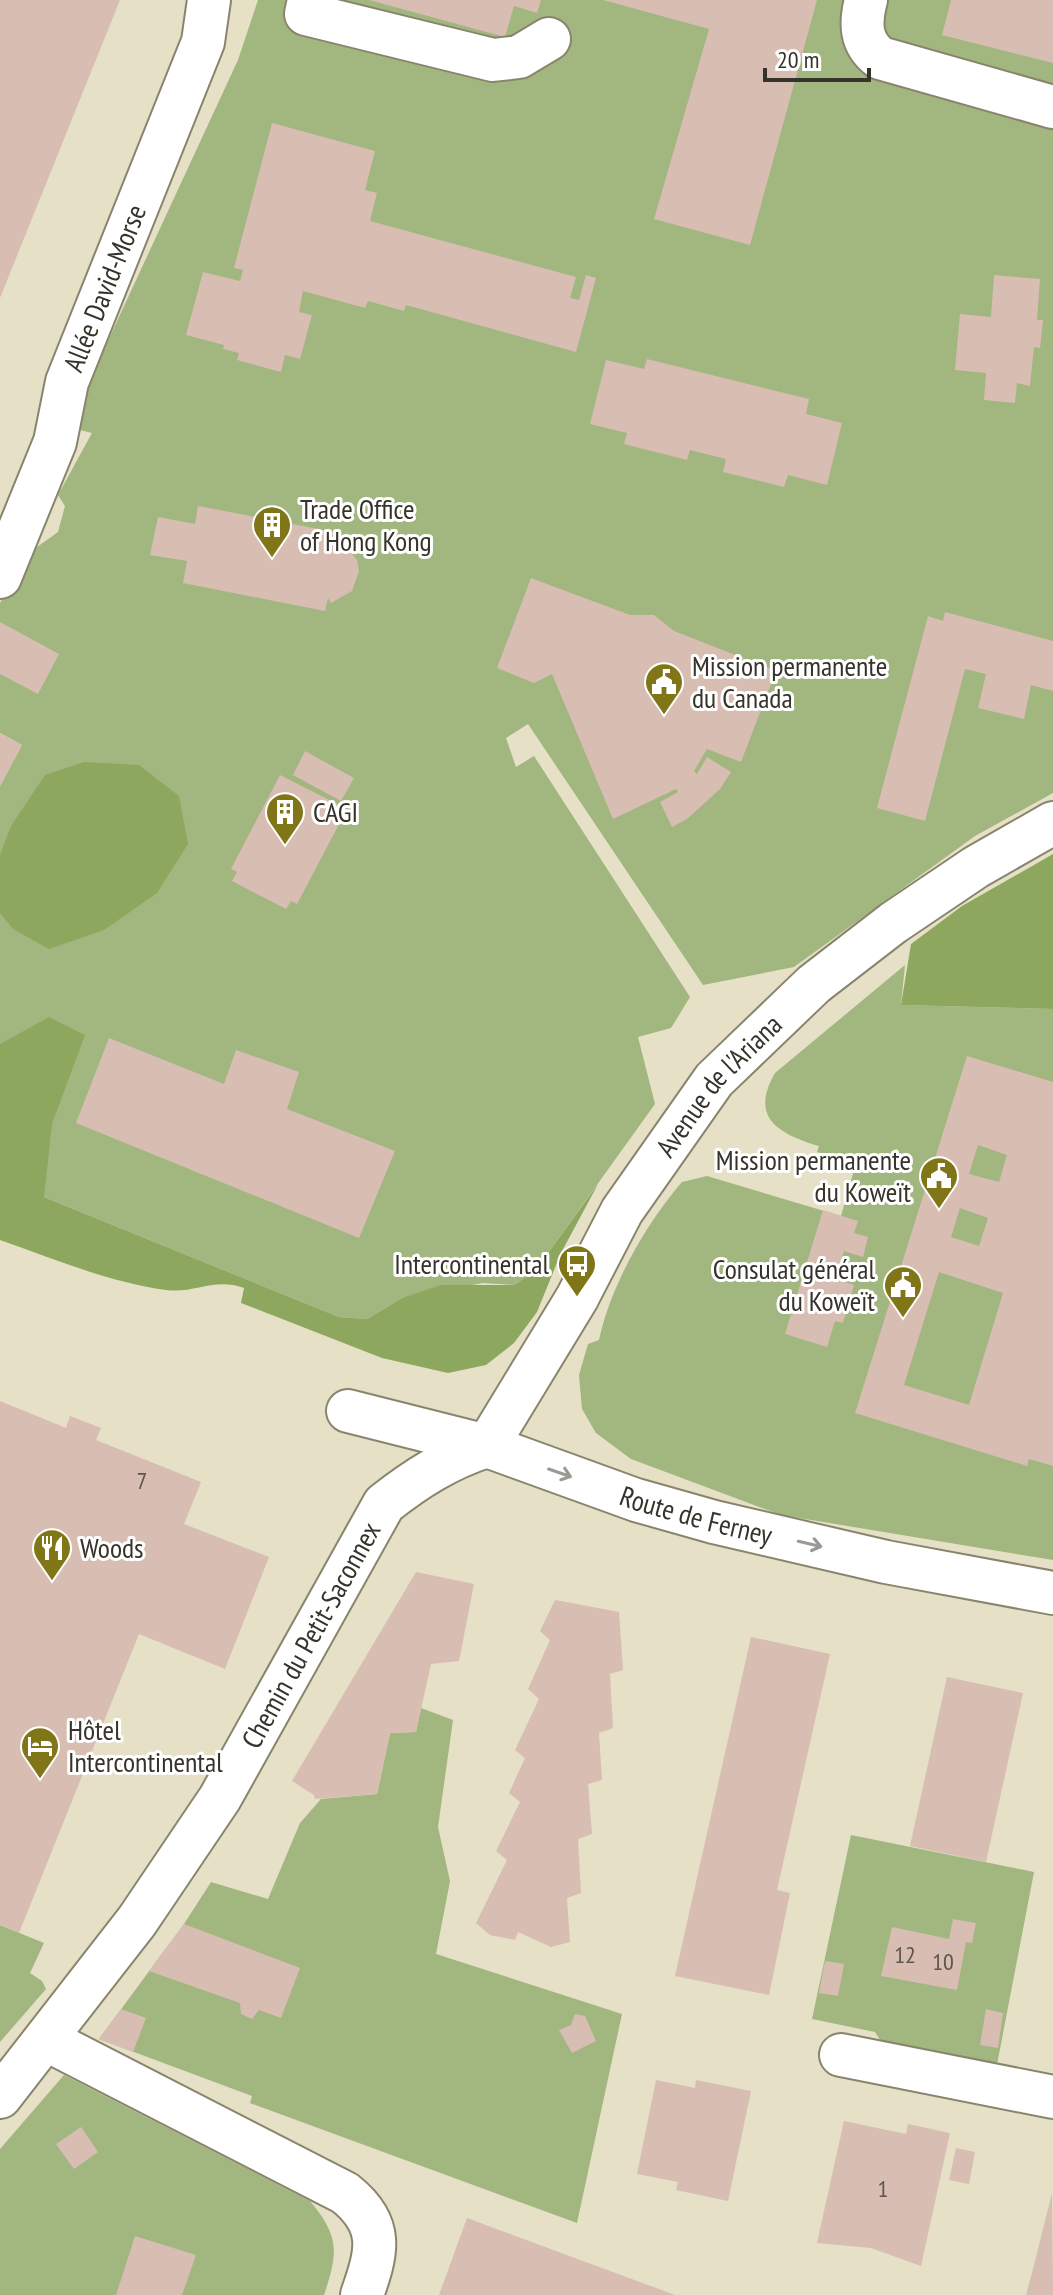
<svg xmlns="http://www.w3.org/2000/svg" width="1053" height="2295" font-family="'PT Sans Narrow',sans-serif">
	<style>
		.green { fill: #a2b680 }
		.forest { fill: #8ea75f }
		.building { fill: #d8bdb2; fill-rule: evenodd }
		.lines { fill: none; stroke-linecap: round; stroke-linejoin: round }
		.minor-casing { stroke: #89856d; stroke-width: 46 }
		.minor { stroke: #fff; stroke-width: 42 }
		.oneway { stroke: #9a9a94 }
		.labels { text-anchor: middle; stroke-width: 6; stroke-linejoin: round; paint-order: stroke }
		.number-label { font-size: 24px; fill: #5e564c }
		.street-label { font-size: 28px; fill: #36342a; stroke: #fff }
		.poi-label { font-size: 28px; fill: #36342a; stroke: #fff; text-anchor: start }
	</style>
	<rect width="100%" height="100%" fill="#e5e0c6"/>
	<g class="green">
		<polygon points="258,0 1053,0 1053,793 975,836 794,967 703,985 528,724 506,738 516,767 534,756 690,997 671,1028 638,1037 655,1104 535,1271 514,1285 483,1283 402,1298 367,1319 339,1317 0,1179 0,786 22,745 0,733 0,603 30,552 58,532 65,506 58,495 92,433 68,427 238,60"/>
		<path d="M905 965 901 1005 1053 1009V1560L781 1515 631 1459 596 1433 582 1409 579 1375 588 1344 599 1340C611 1285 645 1225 682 1182L707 1176 841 1216 856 1163 817 1152 819 1146C779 1134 749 1118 775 1073Z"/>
		<polygon points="421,1708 453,1720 438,1827 450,1881 436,1954 622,2014 577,2223 250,2103 252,2096 99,2039 184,1924 211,1882 268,1899 300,1823 321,1799 377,1794 390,1733 416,1732"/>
		<polygon points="851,1835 1034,1872 995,2075 889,2054 875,2032 812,2019"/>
		<polygon points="0,1925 44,1943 30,1973 42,1981 46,1989 0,2042"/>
		<path d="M64 2075 310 2201C340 2237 338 2253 324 2295H0V2149Z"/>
	</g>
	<g class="forest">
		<polygon points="84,762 139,765 179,796 188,844 157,893 104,930 49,949 13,929 0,913 0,855 11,826 45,775"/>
		<polygon points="1053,854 1053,1009 901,1005 911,944 962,906"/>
		<path d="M49 1017 85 1035 52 1124 44 1197 339 1317 367 1319 402 1298 441 1285H514L535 1271 598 1184 561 1253 537 1312 514 1343 486 1365 448 1373 382 1358 241 1303 244 1288C214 1277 194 1294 166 1290 108 1282 54 1259 0 1240V1044Z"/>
	</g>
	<g class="building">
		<polygon points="0,0 120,0 0,298"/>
		<polygon points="369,0 541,0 537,13 514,6 505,37"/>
		<polygon points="603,0 817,0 750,245 654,219 709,29"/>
		<polygon points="951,0 1053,0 1053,63 942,35"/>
		<polygon points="272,123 375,151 365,190 377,193 370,221 576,277 570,298 579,300 586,275 596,278 576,352 406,305 404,311 368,301 365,308 303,291 299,312 312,315 300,359 285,355 281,372 237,360 239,353 223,349 224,345 186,335 203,272 240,281 243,270 234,268"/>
		<polygon points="994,275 1040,279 1037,320 1043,320 1040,348 1034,347 1030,386 1017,383 1015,403 984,400 986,373 955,370 960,314 991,317"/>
		<polygon points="647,359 809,399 806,414 842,423 827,485 788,475 784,487 723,472 726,459 690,450 687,460 624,444 627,433 590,424 606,360 644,369"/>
		<polygon points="198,506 340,533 337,546 342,547 343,543 357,560 359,571 352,591 331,603 328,598 325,611 183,583 187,561 150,555 158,517 195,524"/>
		<polygon points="531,578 630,615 654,615 674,631 776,671 741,762 707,749 694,771 697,774 707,757 731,772 720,789 687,819 672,827 660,802 678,792 676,789 613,819 552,674 534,683 497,668"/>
		<polygon points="945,612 1053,641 1053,691 1031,685 1024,719 978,708 986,674 965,669 925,821 877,808 928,616 943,621"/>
		<polygon points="0,622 59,654 38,694 0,674"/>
		<polygon points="0,733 22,745 0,786"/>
		<polygon points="305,751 354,778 341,801 293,775"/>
		<polygon points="280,775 347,809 297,904 291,901 286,909 232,881 237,872 231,869"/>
		<polygon points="109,1038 224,1084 236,1050 299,1072 287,1109 395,1151 359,1238 76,1123"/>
		<path d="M967 1056 1053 1082V1466L1029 1459 1027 1466 855 1413ZM978 1145 1007 1155 999 1182 969 1174ZM960 1208 988 1218 979 1246 951 1237ZM939 1272 1003 1293 969 1405 904 1385Z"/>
		<polygon points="823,1210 858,1221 854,1233 868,1237 863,1257 844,1251 835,1279 854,1285 843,1323 835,1321 827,1347 785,1334"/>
		<polygon points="0,1401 66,1428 70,1416 101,1428 96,1440 201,1482 184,1524 269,1557 225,1669 139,1634 19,1933 0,1925"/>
		<polygon points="416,1572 474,1584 459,1661 431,1664 416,1732 390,1733 377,1794 315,1799 314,1795 292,1781"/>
		<polygon points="555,1600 619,1612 623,1670 610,1674 613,1728 599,1733 602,1780 588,1784 592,1834 578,1839 581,1893 567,1898 570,1942 551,1947 518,1932 515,1940 490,1935 476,1923 507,1860 496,1851 520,1802 509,1793 525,1758 515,1750 539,1699 528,1689 550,1640 540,1631"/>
		<polygon points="751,1637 830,1654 777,1890 790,1893 769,1995 675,1976"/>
		<polygon points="947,1677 1023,1693 986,1862 910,1846"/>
		<polygon points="953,1919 976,1923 972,1943 966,1942 957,1990 881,1976 892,1927 949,1939"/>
		<polygon points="184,1924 300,1968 281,2018 259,2010 252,2019 241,2014 240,2003 149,1971"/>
		<polygon points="825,1961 844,1964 838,1996 819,1993"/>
		<polygon points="121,2009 146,2018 133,2052 99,2039"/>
		<polygon points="986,2009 1003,2013 998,2048 980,2045"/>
		<polygon points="575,2014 585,2016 596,2041 572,2053 559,2030 571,2025"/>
		<polygon points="656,2080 695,2088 696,2080 751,2091 728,2201 676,2190 678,2182 637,2174"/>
		<polygon points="844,2121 906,2134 908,2124 950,2133 921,2266 871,2248 817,2243"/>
		<polygon points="81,2127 98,2152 74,2169 56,2144"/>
		<polygon points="956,2148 975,2152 969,2184 949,2180"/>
		<polygon points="1052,2193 1053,2295 1026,2295 1035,2261"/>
		<polygon points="467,2218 675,2295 439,2295"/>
		<polygon points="135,2236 196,2255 182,2295 116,2295"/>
	</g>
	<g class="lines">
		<g class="minor-casing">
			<g id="minor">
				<polyline points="309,0 306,14 493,60 519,57 549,39"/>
				<path d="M866 0C860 23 860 43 880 58L1053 107"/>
				<path id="s1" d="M0 577 55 442 67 382 203 42 209 0"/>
				<path id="s2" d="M348 1411 487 1446 636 1500 714 1522 886 1562 1053 1593"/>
				<path id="s3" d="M487 1446 577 1298 622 1211 714 1080 814 984 893 923 976 867 1053 823"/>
				<path d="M47 2040 345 2193C385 2225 377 2252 362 2295"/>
				<polyline points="841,2055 1053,2097"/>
				<path id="s4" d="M0 2097 137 1921 220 1798 384 1504C417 1478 447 1459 487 1446"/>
			</g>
		</g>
		<use href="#minor" class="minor"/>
	</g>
	<defs><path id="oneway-shaft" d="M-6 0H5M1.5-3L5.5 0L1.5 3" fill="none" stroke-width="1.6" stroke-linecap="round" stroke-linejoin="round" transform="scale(2)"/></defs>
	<g class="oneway">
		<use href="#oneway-shaft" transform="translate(560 1473) rotate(19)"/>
		<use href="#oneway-shaft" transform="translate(810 1544) rotate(13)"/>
	</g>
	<defs>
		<g id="building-pin" transform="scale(2)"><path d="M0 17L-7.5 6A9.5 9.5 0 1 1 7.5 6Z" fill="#807517" stroke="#fff"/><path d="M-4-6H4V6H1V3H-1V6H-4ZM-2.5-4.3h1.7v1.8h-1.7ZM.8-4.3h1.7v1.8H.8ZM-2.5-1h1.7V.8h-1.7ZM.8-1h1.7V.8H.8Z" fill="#fff"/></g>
		<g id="civic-pin" transform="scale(2)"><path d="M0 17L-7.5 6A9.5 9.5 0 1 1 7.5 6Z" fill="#807517" stroke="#fff"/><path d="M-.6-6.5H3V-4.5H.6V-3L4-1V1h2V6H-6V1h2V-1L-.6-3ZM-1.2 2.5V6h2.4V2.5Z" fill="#fff"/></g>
		<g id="bus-pin" transform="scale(2)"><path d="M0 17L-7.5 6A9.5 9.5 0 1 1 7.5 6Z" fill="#807517" stroke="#fff"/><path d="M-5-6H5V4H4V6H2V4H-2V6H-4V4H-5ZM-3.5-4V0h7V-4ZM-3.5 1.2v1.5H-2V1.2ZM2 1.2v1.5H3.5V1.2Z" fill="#fff"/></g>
		<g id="restaurant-pin" transform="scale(2)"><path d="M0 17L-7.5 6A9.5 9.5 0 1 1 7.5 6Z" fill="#807517" stroke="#fff"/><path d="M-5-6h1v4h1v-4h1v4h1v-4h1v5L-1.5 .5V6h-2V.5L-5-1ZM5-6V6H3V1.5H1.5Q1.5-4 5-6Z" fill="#fff"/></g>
		<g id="hotel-pin" transform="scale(2)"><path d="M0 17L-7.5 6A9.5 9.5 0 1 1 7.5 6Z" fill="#807517" stroke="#fff"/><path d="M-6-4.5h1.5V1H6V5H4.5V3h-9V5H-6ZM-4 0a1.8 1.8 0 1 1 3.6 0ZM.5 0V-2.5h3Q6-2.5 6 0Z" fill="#fff"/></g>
	</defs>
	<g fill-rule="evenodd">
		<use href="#building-pin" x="272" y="525"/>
		<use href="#civic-pin" x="664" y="682"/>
		<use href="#building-pin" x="285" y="812"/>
		<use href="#civic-pin" x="939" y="1176"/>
		<use href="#bus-pin" x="577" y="1264"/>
		<use href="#civic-pin" x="903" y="1285"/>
		<use href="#restaurant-pin" x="52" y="1548"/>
		<use href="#hotel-pin" x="40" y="1746"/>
	</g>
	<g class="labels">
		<g class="number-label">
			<text x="142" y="1489">7</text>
			<text x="905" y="1963">12</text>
			<text x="943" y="1970">10</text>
			<text x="883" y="2197">1</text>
		</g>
		<g class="street-label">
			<text dy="10" stroke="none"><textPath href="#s1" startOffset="308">Allée David-Morse</textPath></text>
			<text dy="10" stroke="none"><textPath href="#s3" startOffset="430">Avenue de l'Ariana</textPath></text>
			<text dy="10" stroke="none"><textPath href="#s2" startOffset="364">Route de Ferney</textPath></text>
			<text dy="10" stroke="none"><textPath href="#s4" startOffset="558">Chemin du Petit-Saconnex</textPath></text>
		</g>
		<g class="poi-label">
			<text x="300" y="519">Trade Office<tspan x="300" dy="32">of Hong Kong</tspan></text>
			<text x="692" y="676">Mission permanente<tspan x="692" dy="32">du Canada</tspan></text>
			<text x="313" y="822">CAGI</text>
			<text x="911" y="1170" text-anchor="end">Mission permanente<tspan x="911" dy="32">du Koweït</tspan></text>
			<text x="549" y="1274" text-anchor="end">Intercontinental</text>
			<text x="875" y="1279" text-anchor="end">Consulat général<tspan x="875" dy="32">du Koweït</tspan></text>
			<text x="80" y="1558">Woods</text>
			<text x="68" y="1740">Hôtel<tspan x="68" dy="32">Intercontinental</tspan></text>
		</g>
	</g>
	<path d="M765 68v12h104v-12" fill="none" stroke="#36342a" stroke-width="4"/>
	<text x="777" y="68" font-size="24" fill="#36342a" stroke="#ffffff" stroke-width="6" paint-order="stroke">20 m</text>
</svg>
